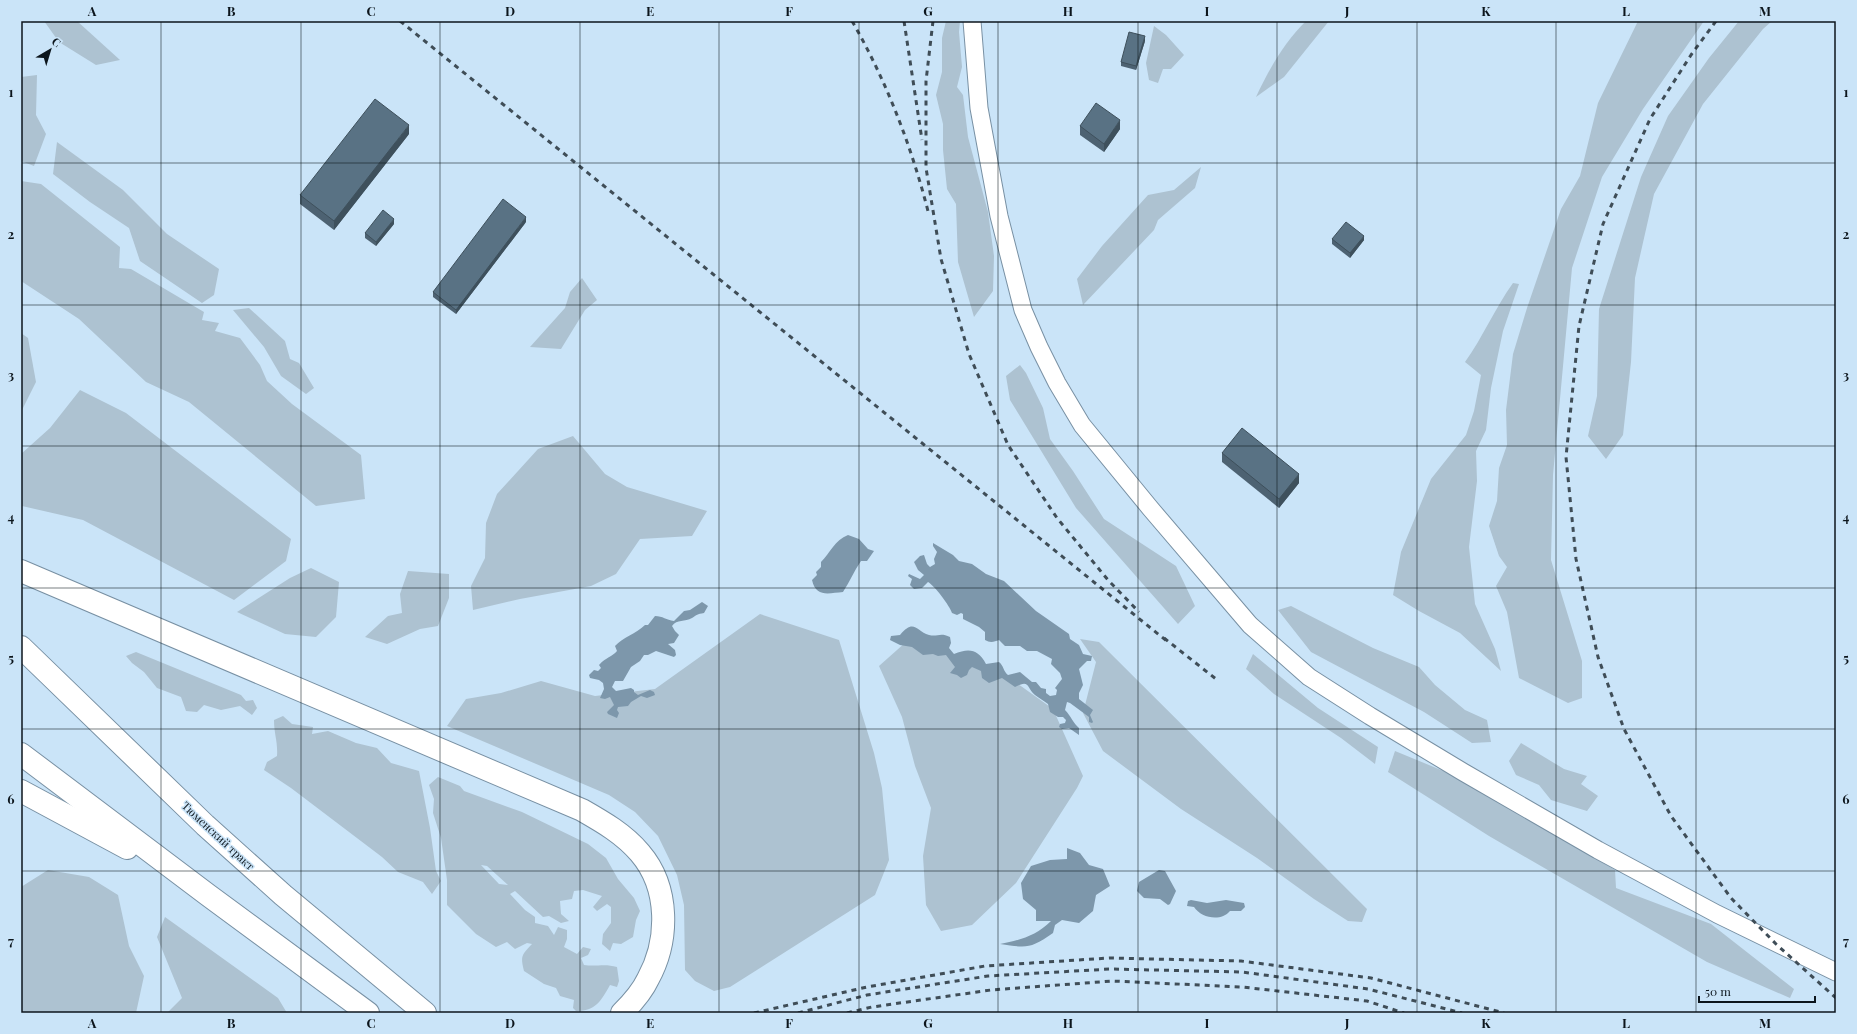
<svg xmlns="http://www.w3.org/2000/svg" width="1857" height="1034" font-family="'Playfair Display',serif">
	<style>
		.green { fill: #adc2d1; fill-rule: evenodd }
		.water { fill: #7d97ab }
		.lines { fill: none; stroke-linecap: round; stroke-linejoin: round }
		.street-casing { stroke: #7890a3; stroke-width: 19 }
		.primary-casing { stroke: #7890a3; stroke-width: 24 }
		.highway-casing { stroke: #7890a3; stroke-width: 24 }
		.street { stroke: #fff; stroke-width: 17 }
		.primary { stroke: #fff; stroke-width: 22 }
		.highway { stroke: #fff; stroke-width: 22 }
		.rail { stroke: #3f4d57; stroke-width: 3; stroke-dasharray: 5 5; stroke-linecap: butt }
		.wall { fill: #4d6272 }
		.shaded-wall { fill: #3e505c }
		.building { fill: #597284; stroke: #3e505c }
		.grid { fill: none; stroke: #0c151c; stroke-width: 1; stroke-opacity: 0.55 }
		.labels { text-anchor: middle; stroke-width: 3; stroke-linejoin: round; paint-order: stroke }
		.street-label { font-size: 11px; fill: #0c151c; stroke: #cae4f8 }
		.neatline { fill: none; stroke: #0c151c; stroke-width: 1.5 }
		.grid-label { font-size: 13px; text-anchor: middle; font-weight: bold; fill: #0c151c }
	</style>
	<rect width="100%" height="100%" fill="#cae4f8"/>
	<g class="green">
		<polygon points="44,21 77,21 120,60 96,65 59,42"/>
		<polygon points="946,21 960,21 959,32 962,67 957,87 963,95 968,137 988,212 994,256 993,291 974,317 958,262 956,204 947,189 943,150 943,124 936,95 942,72 942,38"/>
		<path d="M1306 21H1329L1284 77 1256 97C1268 71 1285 41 1306 21Z"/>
		<polygon points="1638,21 1704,21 1643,109 1602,177 1572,268 1553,475 1551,560 1582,661 1582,698 1568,703 1519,678 1507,612 1496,586 1507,567 1499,556 1489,526 1497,501 1499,468 1507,445 1506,410 1513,354 1527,308 1561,209 1580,176 1598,103"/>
		<polygon points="1739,21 1772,21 1763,29 1703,104 1654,194 1635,278 1631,362 1623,435 1606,459 1588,436 1597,396 1599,309 1641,177 1668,116 1709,58"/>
		<polygon points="1154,26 1166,35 1184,55 1171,69 1163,69 1158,83 1149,80 1146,63"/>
		<polygon points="37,75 36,115 46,134 34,166 21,161 21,77"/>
		<polygon points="57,142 123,190 167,234 219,269 214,295 202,303 140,261 129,228 90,202 53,174"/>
		<polygon points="1201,167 1195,188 1158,220 1154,230 1083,305 1077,279 1102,246 1148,195 1174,190"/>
		<polygon points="21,181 41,184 120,247 119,268 131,269 204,312 202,320 219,323 215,331 240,338 260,365 267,381 292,404 361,455 365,499 316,506 189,402 146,382 79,319 21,281"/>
		<polygon points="582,278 597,300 585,310 561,349 530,347 565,308 570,292"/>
		<path d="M1513 283 1519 284 1503 331 1491 388 1486 430 1476 451 1477 481 1469 547 1475 604 1495 649 1501 671 1460 633 1419 611 1393 595 1401 552 1431 479 1466 435 1474 411 1481 375 1465 362C1483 337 1495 308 1513 283Z"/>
		<polygon points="249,308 285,341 290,359 299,363 314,388 306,394 281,376 264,347 233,310"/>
		<polygon points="21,333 28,338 36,382 21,412"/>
		<polygon points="1020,365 1026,373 1043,408 1050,439 1073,471 1104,519 1176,566 1195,606 1178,624 1076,508 1010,400 1006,376"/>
		<polygon points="80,390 126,413 291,539 286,561 234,600 83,520 22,506 21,454 50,428"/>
		<polygon points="573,436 605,474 627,487 707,511 692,536 640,539 616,574 591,586 520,599 473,610 471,586 485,558 486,523 497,494 538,449"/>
		<polygon points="311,568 339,582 336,617 316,637 285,634 237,612 290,578"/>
		<polygon points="408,571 449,574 449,598 438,626 420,629 387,644 365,637 388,616 402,613 400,594"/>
		<polygon points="1291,606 1373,648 1419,667 1435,685 1465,710 1487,720 1491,742 1472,743 1424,712 1311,652 1278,610"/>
		<polygon points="760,614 839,640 874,753 882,788 889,860 875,895 730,987 714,991 695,981 685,970 684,905 677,875 658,836 635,812 609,795 447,726 466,699 501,693 541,681 595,696 655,689"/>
		<polygon points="1080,639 1099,642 1367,909 1362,922 1348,921 1314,899 1257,858 1181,809 1103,751 1083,713 1096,662"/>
		<polygon points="906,642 966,658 1014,681 1053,709 1083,776 1077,788 1016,883 972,925 941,931 926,905 923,856 931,808 915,766 902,717 879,666"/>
		<polygon points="136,652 241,695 246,701 253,700 257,708 252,715 240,706 221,710 204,705 197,712 186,711 181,697 157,688 144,672 132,663 126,656"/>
		<polygon points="1253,654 1318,708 1378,747 1375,764 1341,738 1274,694 1246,669"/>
		<path d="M283 716 292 724 313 727 312 734 328 731 356 743 377 748 391 763 419 771 430 828 436 871 441 881 432 894 423 882 398 872 382 857 291 788 264 770 267 762 277 756C278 742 274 734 274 720Z"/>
		<polygon points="1521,743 1564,769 1587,776 1581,784 1598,796 1587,811 1551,800 1539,785 1516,775 1509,761"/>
		<polygon points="1395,751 1458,777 1615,870 1616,888 1711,924 1794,989 1790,998 1707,962 1489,836 1388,772"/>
		<path d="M438 777 460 786 464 791 522 812 588 844 606 858 618 879 634 898 640 911 636 920 633 937 621 944 613 943 610 951 602 944 603 934 611 923V907L607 904 597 911 593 907 602 896 583 890 574 891 572 899 560 901 561 914 569 921 561 923 549 916 543 917 515 891 510 894 525 910 535 917V923L548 926 554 935 558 927 567 930V939L564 947 577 954 583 947 591 949 588 955 581 958 584 965C597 967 604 963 617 967L619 981 617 987 610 985C601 1001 596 1011 576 1011L573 1008 574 1000 560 996 556 988 544 984 524 971C520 955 522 955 532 944L527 943 515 949 507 942 496 947 476 934 447 905V880L441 838 433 813 434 799 429 785ZM481 865 487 866 508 885 499 884Z"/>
		<polygon points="48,870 89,877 118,895 129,946 144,976 136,1013 21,1013 21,887"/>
		<polygon points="165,917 278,998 287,1013 167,1013 182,998 157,937"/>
	</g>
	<g class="water">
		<path d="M848 535 859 539 868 549 874 551 867 561H861C854 571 850 581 843 592 829 593 816 598 812 580L817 575 816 572 821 567V562C830 553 835 540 848 535Z"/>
		<path d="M933 543 953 555 959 561 972 564 986 574 1004 581 1036 611 1069 634 1070 639 1079 645 1083 654 1092 656 1091 661H1087L1079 669 1083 685 1079 693V699L1093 710 1090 715 1093 722 1092 723 1089 722V717L1070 703 1067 702 1065 710C1071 716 1073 723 1079 728V735L1069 728 1062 729 1059 727 1060 724 1065 723 1066 720 1063 717H1058L1050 712 1048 704C1044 701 1039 698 1035 695 1026 687 1030 679 1015 687L1002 678 989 683 982 678 981 671 972 667 969 670 967 675 961 678 957 675 950 673 955 667 946 655 938 656 933 654 923 655 912 647 900 645 890 640 891 636 900 635C914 618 916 631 929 635 938 637 940 632 950 637L951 643 949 648 954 654C969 648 978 649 986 664L999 662C1004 666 1003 671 1008 675L1020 672 1032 682H1036L1041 688 1046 689V693L1050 696 1056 695 1057 690 1055 688 1062 679 1060 673 1051 664 1052 659 1037 651H1027L1020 646H1005L999 640C994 642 990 643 985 640V632L979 627 963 619V614L961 613 957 615 952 613C950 606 934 585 928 582L922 588 914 589 910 585 912 579 908 576 909 574 920 579 924 575 918 570 914 562 920 556 924 555 927 564 930 567 935 564 934 559 937 552 933 546Z"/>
		<path d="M702 602 708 606 704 613C697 614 697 615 692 618 685 622 677 619 672 626L675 631 679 635 674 643 668 644 675 650 676 655 674 657 656 651 648 655H644L640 661 631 667 623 681H615L612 687 616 691 631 688 634 690V692L638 695 650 690 654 692 655 695 647 698 641 696 631 702 628 706 618 707 617 710 619 713 617 718 608 714 607 712 614 705 610 697 605 699 600 698 604 689 603 683 599 680 590 678 589 675 594 670 598 671 601 668 599 665C606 657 612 657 617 651L615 646C623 637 636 634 645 625H648L655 616C663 616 666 620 674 621L684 611 690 610Z"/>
		<path d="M1067 848 1080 853 1089 865 1103 869 1110 886 1096 895 1093 911 1079 923 1062 920 1055 925 1053 933C1030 949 1027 948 1000 944 1020 940 1036 936 1051 921H1036V910L1023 899 1021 883 1031 866 1050 860 1067 859Z"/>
		<polygon points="1159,870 1165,871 1176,891 1170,904 1168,905 1160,899 1144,898 1137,891 1139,882"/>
		<path d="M1191 900 1207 903 1226 900 1244 903 1245 907 1241 911H1230C1221 922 1201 918 1194 907L1187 906 1188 901Z"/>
	</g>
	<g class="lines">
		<g class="street-casing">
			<polyline id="street" points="972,21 979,108 999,216 1023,310 1039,347 1057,383 1082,425 1150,508 1250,625 1309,677 1370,716 1463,772 1598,850 1717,914 1836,972"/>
		</g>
		<g class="primary-casing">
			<g id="primary">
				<polyline points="21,647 205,825 283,895 425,1013"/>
				<polyline points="21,754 208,895 368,1013"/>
				<polyline points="21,791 127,848"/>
			</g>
		</g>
		<g class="highway-casing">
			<path id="highway" d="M21 571 582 810C603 822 624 834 640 853 670 888 669 941 648 979 642 992 632 1003 622 1013"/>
		</g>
		<use href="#street" class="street"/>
		<use href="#primary" class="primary"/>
		<use href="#highway" class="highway"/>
		<g class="rail">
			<polyline points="400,21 1168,642"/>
			<path d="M852 21C886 80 911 145 928 211"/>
			<polyline points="904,21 922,140"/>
			<polyline points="933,21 926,81 926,168 941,259 969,354 1008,445 1057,518 1108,580 1139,612"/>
			<polyline points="1716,21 1691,55 1650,119 1603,224 1579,326 1566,457 1576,559 1598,657 1624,729 1671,816 1731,898 1776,944 1836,998"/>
			<polyline points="1164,638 1216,679"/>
			<polyline points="754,1013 867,987 985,966 1109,958 1241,961 1371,978 1504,1013"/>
			<polyline points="798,1013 867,995 988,976 1110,969 1242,972 1368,989 1462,1013"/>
			<polyline points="847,1013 872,1007 991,990 1112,981 1242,987 1367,1001 1404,1013"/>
		</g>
	</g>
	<g class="wall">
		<polygon points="1145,41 1136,70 1121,66 1121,62"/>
		<polygon points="1080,126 1120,129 1104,152 1080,135"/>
		<polygon points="409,134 334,230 300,204 300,195"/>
		<polygon points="526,222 456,314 433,297 433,292"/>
		<polygon points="394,224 376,246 365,238 365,233"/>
		<polygon points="1332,239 1364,240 1350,258 1332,244"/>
		<polygon points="1222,453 1299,483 1279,508 1222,462"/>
	</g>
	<g class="shaded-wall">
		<polygon points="1145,36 1145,41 1136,70 1136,66"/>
		<polygon points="1120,120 1120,129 1104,152 1104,144"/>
		<polygon points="409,125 409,134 334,230 334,221"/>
		<polygon points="526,217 526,222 456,314 456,310"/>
		<polygon points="394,219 394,224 376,246 376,242"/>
		<polygon points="1364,236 1364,240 1350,258 1350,253"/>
		<polygon points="1299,474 1299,483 1279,508 1279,499"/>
	</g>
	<g class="building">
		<polygon points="1129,32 1145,36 1136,66 1121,62"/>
		<polygon points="375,99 409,125 334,221 300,195"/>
		<polygon points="1096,103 1120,120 1104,144 1080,126"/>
		<polygon points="503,199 526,217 456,310 433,292"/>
		<polygon points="383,210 394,219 376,242 365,233"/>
		<polygon points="1346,222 1364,236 1350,253 1332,239"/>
		<polygon points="1242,428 1299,474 1279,499 1222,453"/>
	</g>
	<path class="grid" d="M161 21V1013M301 21V1013M440 21V1013M580 21V1013M719 21V1013M859 21V1013M998 21V1013M1138 21V1013M1277 21V1013M1417 21V1013M1556 21V1013M1696 21V1013M21 163H1836M21 305H1836M21 446H1836M21 588H1836M21 729H1836M21 871H1836"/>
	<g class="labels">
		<g class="street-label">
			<text transform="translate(218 836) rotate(43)" y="4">Тюменский тракт</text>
		</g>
	</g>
	<rect width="1857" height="1034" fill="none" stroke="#cae4f8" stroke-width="44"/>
	<g transform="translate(50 50) rotate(38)" stroke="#cae4f8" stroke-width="3" paint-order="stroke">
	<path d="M0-3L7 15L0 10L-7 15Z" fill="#0c151c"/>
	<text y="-6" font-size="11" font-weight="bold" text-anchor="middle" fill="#0c151c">С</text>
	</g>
	<path d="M1699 996v6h116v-6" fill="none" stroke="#0c151c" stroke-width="2"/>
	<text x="1705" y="996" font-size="12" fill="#0c151c" stroke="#cae4f8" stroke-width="3" paint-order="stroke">50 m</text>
	<rect x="22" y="22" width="1813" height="990" class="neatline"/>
	<g class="grid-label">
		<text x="92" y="16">A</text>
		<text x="231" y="16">B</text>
		<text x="371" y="16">C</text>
		<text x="510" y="16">D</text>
		<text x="650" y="16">E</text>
		<text x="789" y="16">F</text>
		<text x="928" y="16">G</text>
		<text x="1068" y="16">H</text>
		<text x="1207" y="16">I</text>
		<text x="1347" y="16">J</text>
		<text x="1486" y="16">K</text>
		<text x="1626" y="16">L</text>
		<text x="1765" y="16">M</text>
		<text x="11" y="97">1</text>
		<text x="1846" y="97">1</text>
		<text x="11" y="239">2</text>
		<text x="1846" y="239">2</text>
		<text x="11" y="380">3</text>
		<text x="1846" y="380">3</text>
		<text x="11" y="522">4</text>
		<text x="1846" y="522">4</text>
		<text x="11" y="663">5</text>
		<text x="1846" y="663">5</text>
		<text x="11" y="804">6</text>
		<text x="1846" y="804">6</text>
		<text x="11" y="946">7</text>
		<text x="1846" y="946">7</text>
		<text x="92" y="1028">A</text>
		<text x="231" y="1028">B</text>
		<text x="371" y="1028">C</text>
		<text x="510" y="1028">D</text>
		<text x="650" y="1028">E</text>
		<text x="789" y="1028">F</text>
		<text x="928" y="1028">G</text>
		<text x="1068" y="1028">H</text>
		<text x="1207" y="1028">I</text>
		<text x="1347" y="1028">J</text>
		<text x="1486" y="1028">K</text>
		<text x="1626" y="1028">L</text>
		<text x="1765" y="1028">M</text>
	</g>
</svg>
